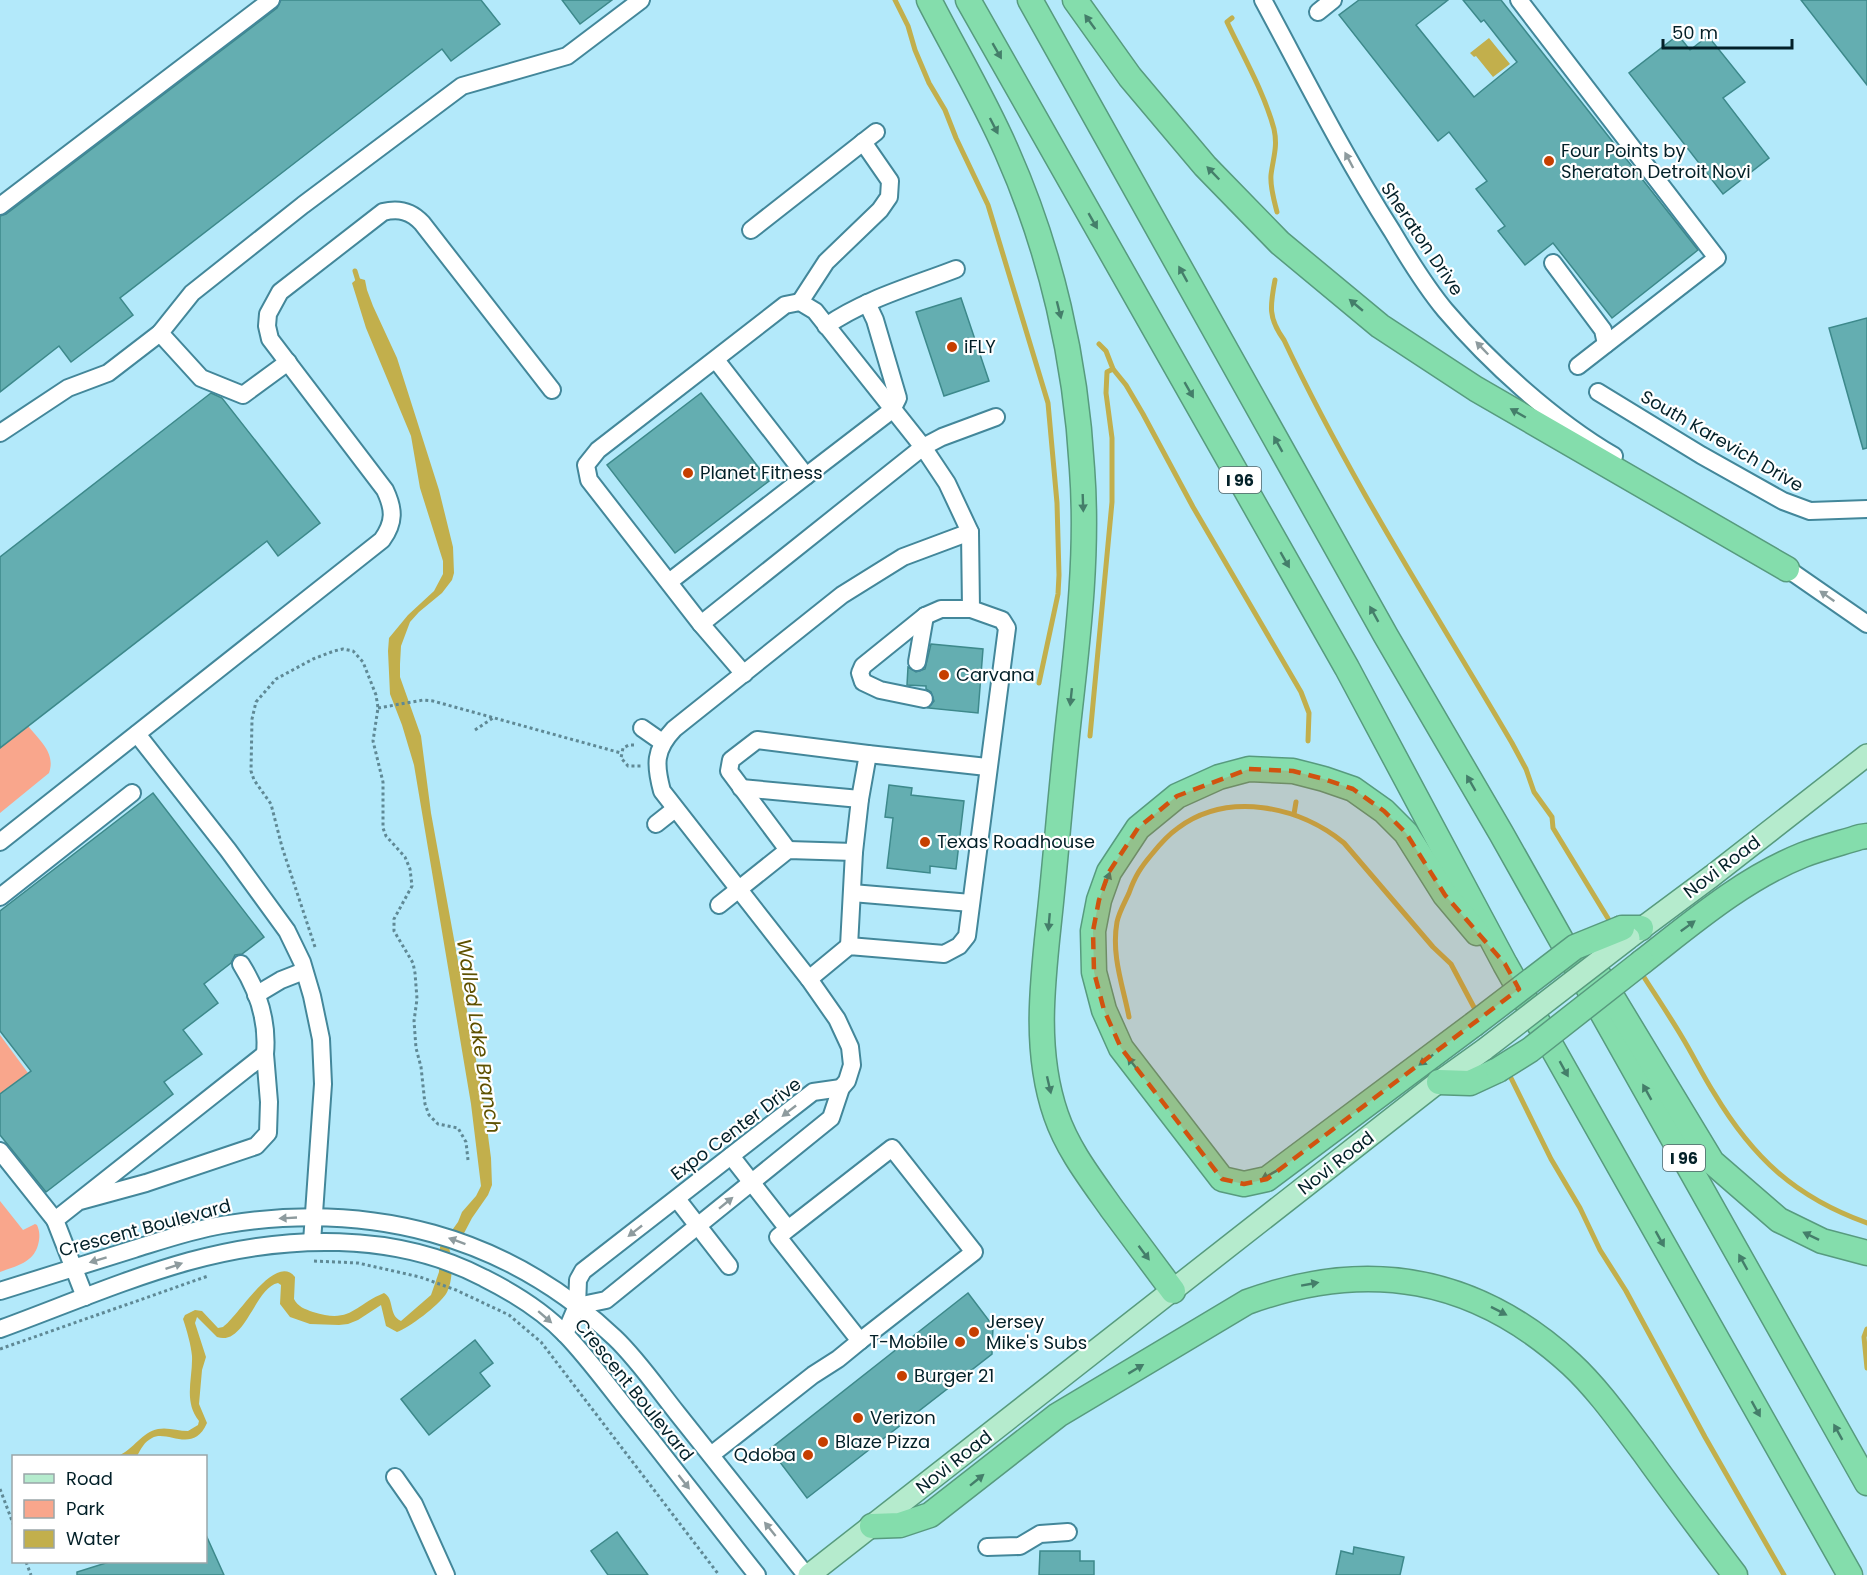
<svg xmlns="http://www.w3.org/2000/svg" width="1867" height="1575" font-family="Poppins,sans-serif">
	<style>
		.green { fill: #f9a68c }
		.water { fill: #c2af4c }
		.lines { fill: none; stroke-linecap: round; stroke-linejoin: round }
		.stream { stroke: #c2af4c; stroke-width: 5 }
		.building { fill: #64aeb1; stroke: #3d898b; stroke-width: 1.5 }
		.minor-casing { stroke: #43879a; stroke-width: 20 }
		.major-casing { stroke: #579b7e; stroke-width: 24 }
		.highway-casing { stroke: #579b7e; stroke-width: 27 }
		.path { stroke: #5f8995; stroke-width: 3; stroke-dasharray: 3 3; stroke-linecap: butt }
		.minor { stroke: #fff; stroke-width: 16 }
		.major { stroke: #b5ebcd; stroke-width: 21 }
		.highway { stroke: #84ddac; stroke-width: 24 }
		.major-bridge-casing { stroke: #579b7e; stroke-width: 24; stroke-linecap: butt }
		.highway-bridge-casing { stroke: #579b7e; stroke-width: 27; stroke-linecap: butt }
		.major-bridge { stroke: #b5ebcd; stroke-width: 21 }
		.highway-bridge { stroke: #84ddac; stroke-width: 24 }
		.oneway { fill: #447e6a }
		.oneway2 { fill: #8e9b9e }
		.marked { fill: #d1530f; fill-opacity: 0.2; stroke: #d1530f; stroke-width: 4.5; stroke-dasharray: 12 8; stroke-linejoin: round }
		.poi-dot { fill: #c63f00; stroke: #fff; stroke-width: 2 }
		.labels { text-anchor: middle; stroke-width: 4.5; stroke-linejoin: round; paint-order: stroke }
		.shield { fill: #fff; stroke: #4f6368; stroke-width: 1.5 }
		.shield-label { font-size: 16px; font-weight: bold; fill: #032028 }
		.poi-label { font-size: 18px; fill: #032028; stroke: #fff; text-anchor: start }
		.street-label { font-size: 18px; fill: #032028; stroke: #fff }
		.water-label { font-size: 20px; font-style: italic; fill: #5e5100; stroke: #fff }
	</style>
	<rect width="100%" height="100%" fill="#b3e9fa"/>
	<g class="green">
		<path d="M28 726C40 741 56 753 49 773L0 813V748Z"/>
		<polygon points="0,1035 28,1073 0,1094"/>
		<path d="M0 1201 23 1230 35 1224 37 1225C40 1232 40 1238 38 1245 33 1263 16 1266 0 1272Z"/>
	</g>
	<g class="water">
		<polygon points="1489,38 1510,64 1493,77 1476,56 1474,57 1470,53"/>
		<path d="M358 278 365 280 367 290 373 306 397 358 439 490 453 547 454 573 452 580 442 593 419 612 410 622 401 646 400 664V677L421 736 431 813 483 1098 491 1158 492 1185 488 1195 472 1218 462 1237 449 1248C453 1260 453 1283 446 1294 438 1306 410 1327 397 1332L386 1326 381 1305 358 1320 348 1324 339 1325 310 1324 290 1317 280 1304 281 1285 278 1283C255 1287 245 1347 217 1337L197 1317 195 1323 206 1357 202 1370 199 1404 207 1423C193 1455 167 1429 152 1438 144 1442 141 1449 137 1456H118C134 1449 142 1432 158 1429 168 1427 178 1431 188 1431L198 1425 199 1421C183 1401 193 1378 192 1356 191 1345 187 1331 183 1319L185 1315 195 1310 202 1311 218 1328 223 1327C238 1317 275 1252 295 1277L294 1299C298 1307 305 1309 313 1312 351 1324 353 1306 384 1293 395 1299 388 1315 401 1321L431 1295 439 1272 440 1247 458 1222 462 1212 476 1196 481 1186 471 1104 414 765 402 725 390 694 388 651 389 638 408 615 434 591 443 574V561L420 488 411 436 366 328 352 283Z"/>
	</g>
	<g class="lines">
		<g class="stream">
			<polyline points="895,0 908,26 915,50 929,83 945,110 956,138 988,205 1048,403 1057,503 1059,575 1058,594 1039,683"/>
			<path d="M1232 18 1227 22C1243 56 1264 92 1274 129 1278 147 1273 158 1271 175 1270 187 1274 200 1277 212"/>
			<polyline points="355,271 359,284"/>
			<path d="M1275 280C1270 306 1268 318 1284 340 1350 480 1434 610 1512 743L1526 769 1534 792 1552 817 1553 828 1612 925"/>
			<polyline points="1099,344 1106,351 1113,369 1126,385 1143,414 1193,507 1301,692 1309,713 1308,741"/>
			<polyline points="1090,736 1112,502 1112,438 1106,393 1107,372 1113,369"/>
			<polyline points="1294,814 1296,802"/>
			<path d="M1640 971C1654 993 1669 1015 1682 1037 1693 1055 1702 1074 1714 1093 1753 1158 1795 1197 1867 1223"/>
			<path d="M1129 1017C1123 986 1111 955 1117 922 1119 912 1125 902 1129 893 1135 876 1141 867 1152 854 1160 844 1168 835 1178 828 1228 791 1299 806 1344 843L1433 947 1451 964 1477 1013"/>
			<polyline points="1508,1072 1551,1159 1580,1208 1600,1250 1626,1291 1705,1437 1784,1575"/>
			<polyline points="1867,1329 1864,1337 1867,1368"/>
		</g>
	</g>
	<g class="building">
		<polygon points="281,0 481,0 500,24 451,61 442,49 120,298 133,315 71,362 59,346 0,392 0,216 6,214 277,8"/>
		<polygon points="562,0 612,0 580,24"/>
		<polygon points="1359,0 1448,0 1416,25 1474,97 1517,62 1484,20 1481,22 1463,0 1501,0 1698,250 1612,318 1553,243 1525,265 1498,231 1505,226 1476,189 1487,181 1449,132 1438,141 1339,15"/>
		<polygon points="1801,0 1867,0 1867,85"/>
		<polygon points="1678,35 1690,50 1708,36 1745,82 1723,98 1769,158 1723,194 1629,73"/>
		<polygon points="961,298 989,381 944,396 916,312"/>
		<polygon points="1867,318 1867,448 1863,449 1829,328"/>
		<polygon points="211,393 222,398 320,523 278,556 267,541 0,748 0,557"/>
		<polygon points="701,393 769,481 675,553 607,465"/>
		<polygon points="931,644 983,649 978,713 928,708 934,701 931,692 926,689 926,686 907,685 908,667 916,672 925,669"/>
		<polygon points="889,785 912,788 911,795 964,801 956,869 930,866 930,873 887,868 893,818 885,817"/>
		<polygon points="153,793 264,937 242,954 235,955 231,963 204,984 218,1003 183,1030 202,1054 164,1082 173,1094 46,1192 0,1135 0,1094 31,1071 0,1031 0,911"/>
		<polygon points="968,1293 993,1326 992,1354 807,1498 770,1449"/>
		<polygon points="475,1340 493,1363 480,1373 490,1386 429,1435 401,1399"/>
		<polygon points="617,1532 648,1575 608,1575 591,1551"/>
		<polygon points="206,1535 224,1575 77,1575 77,1572 109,1562 206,1562"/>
		<polygon points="1354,1547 1404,1557 1400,1575 1336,1575 1341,1551 1353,1554"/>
		<polygon points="1040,1551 1080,1551 1080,1561 1094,1561 1094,1575 1039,1575"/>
	</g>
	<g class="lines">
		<g class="minor-casing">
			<g id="minor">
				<path d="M1263 0C1305 78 1344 156 1392 231 1408 258 1425 286 1445 310 1490 363 1554 421 1614 456"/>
				<polyline points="1519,0 1717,258 1578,366"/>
				<polyline points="1318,12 1333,0"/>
				<polyline points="0,206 271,0"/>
				<polyline points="751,230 876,132"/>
				<polyline points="1553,263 1603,330 1606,344"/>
				<polyline points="800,302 826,262 880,210 889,197 890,181 863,142"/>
				<path d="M826 326C865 299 912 286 956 269"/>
				<polyline points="160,333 201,378 243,395 288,362"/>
				<polyline points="1598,392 1701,455 1783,501 1810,511 1867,509"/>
				<polyline points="0,433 68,388 108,373 160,333 192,293 303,205 462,86 567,56 641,0"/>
				<polyline points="806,476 892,410 898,398 875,320 867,303"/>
				<polyline points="1779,563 1867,624"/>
				<polyline points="669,582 806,476 716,360"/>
				<polyline points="701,624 923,447 942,437 996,417"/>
				<polyline points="917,662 925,616"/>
				<polyline points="744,674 701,624 589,480 586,465 598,450 785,305 800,302 815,311 923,447 947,483 970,532 971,609 1002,620 1007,628 967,936 959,946 944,954 849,946 809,979"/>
				<polyline points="924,699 880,690 863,682 860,673 863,666 925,616 941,609 971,609"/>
				<polyline points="642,728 662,742"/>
				<polyline points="137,734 228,850 287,931 302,962 312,996 321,1039 323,1084 312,1242"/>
				<polyline points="741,788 860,799"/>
				<polyline points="656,824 675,809"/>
				<path d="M0 842 382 540C395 522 394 509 385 490L270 339 267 326 268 314 280 292 383 212C399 208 411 211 422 223L552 390"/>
				<polyline points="788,850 729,771 731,760 757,740 868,754 987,767"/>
				<polyline points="852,893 971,903"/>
				<polyline points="0,897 132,793"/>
				<polyline points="719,905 788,850 854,852 860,799 868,754"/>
				<polyline points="849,946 854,852"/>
				<path d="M241 964C258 991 268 1022 265 1054"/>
				<polyline points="256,995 281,980 304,971"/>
				<polyline points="0,1151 55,1220"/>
				<polyline points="731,1156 788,1229 778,1237 860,1341 974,1252 892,1148 788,1229"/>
				<polyline points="677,1199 729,1266"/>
				<polyline points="80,1201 146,1183 256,1146 268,1133 269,1102 265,1054 55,1220 85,1297"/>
				<path d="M0 1291C45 1277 89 1263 134 1249 163 1240 192 1230 222 1225 369 1200 506 1235 615 1338 638 1360 657 1388 677 1413 720 1467 763 1521 806 1575"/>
				<path d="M577 1306 606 1300 831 1118 841 1088 847 1081 852 1065 850 1047 837 1019 809 979 662 791C655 765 654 750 674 729L842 595 903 557 970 532"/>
				<path d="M0 1329C63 1306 125 1279 190 1261 285 1235 395 1231 484 1278 514 1293 543 1311 566 1335 589 1359 609 1387 630 1413 673 1467 714 1521 757 1575"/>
				<polyline points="565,1334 577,1306 578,1280 583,1271 813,1092 841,1088"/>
				<polyline points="711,1455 813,1375 838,1359 860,1341"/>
				<polyline points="395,1477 414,1504 446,1575"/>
				<polyline points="987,1547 1020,1546 1040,1534 1068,1532"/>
			</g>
		</g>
		<g class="major-casing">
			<g id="major">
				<polyline points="1630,937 1712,876 1867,755"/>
				<polyline points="809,1575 1432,1087 1485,1049"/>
			</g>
		</g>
		<g class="highway-casing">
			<g id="highway">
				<path d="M929 0C954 49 985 101 1007 152 1051 251 1076 361 1082 469 1088 549 1079 629 1070 708 1063 769 1058 831 1052 892 1045 966 1031 1043 1056 1115 1068 1150 1091 1179 1112 1209 1132 1236 1153 1264 1173 1291"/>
				<polyline points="968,0 1347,668 1505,964 1850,1575"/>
				<polyline points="1030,0 1386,636 1501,833 1867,1483"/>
				<polyline points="1075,0 1130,77 1205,166 1280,243 1380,326 1476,389 1787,569"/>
				<polyline points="1622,928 1641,928"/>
				<path d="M1642 962C1692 923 1743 879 1803 855 1821 848 1841 843 1860 837L1867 836"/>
				<polyline points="1600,977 1712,1162 1779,1220 1822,1241 1867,1253"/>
				<polyline points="1473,1025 1267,1179 1244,1184 1222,1179 1121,1048 1104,1010 1094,972 1093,931 1099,900 1109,872 1138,828 1177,796 1219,777 1249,769 1293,771 1324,779 1353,789 1384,811 1406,833 1445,895 1477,933"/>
				<polyline points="1439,1082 1470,1083 1498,1070"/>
				<path d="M872 1526 900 1525 930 1515 1058 1415 1247 1302C1368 1258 1475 1276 1571 1364 1598 1389 1621 1422 1643 1451 1673 1493 1704 1534 1735 1575"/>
			</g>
		</g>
		<g class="path">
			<polyline points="378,708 423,700 433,701 621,753"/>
			<polyline points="475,730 493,718"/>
			<polyline points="634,745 629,745 623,748 621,758 628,766 641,766"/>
			<polyline points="315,947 282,847 271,804 254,780 251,771 252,719 256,702 276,679 313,659 334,651 343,649 353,651 363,662 376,695 378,708 373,741 383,782 383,828 386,836 405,857 410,869 412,886 394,919 394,931 413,963 415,973 417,999 414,1021 416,1048 421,1067 425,1104 429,1115 438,1124 458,1128 466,1142 468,1160"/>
			<polyline points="314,1261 358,1263 420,1277 456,1290 509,1315 541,1342 719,1575"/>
			<polyline points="0,1349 208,1276"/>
			<polyline points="0,1489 14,1526"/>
			<polyline points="26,1562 31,1575"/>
		</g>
		<use href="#minor" class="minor"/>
		<use href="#major" class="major"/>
		<use href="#highway" class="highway"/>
		<g class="major-bridge-casing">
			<polyline id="major-bridge" points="1485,1049 1629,938"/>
		</g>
		<g class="highway-bridge-casing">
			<g id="highway-bridge">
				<polyline points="1473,1025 1575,947 1622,928"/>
				<polyline points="1498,1070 1530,1050 1642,962"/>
			</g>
		</g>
		<use href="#major-bridge" class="major-bridge"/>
		<use href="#highway-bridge" class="highway-bridge"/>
	</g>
	<defs><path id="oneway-solid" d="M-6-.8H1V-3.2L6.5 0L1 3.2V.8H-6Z" transform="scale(1.5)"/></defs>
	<g class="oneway">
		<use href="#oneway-solid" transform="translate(1090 22) rotate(-126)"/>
		<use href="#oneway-solid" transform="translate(997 51) rotate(60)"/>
		<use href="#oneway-solid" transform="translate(994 126) rotate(63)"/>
		<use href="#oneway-solid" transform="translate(1213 173) rotate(-134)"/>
		<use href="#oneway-solid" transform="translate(1093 221) rotate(60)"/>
		<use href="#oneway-solid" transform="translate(1183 274) rotate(-119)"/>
		<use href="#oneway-solid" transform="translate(1356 305) rotate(-140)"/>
		<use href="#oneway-solid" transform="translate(1059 310) rotate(76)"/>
		<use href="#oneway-solid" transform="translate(1189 390) rotate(60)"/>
		<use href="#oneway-solid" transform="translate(1518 413) rotate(-150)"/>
		<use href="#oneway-solid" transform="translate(1278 444) rotate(-119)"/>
		<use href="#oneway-solid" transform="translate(1083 503) rotate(88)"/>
		<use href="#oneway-solid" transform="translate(1285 560) rotate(60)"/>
		<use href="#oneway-solid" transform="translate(1374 614) rotate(-119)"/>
		<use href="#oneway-solid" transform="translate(1071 697) rotate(96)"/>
		<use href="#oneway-solid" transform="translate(1471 783) rotate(-120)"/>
		<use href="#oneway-solid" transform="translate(1107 880) rotate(-69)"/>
		<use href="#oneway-solid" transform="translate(1049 922) rotate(95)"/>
		<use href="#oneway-solid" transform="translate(1688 926) rotate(-36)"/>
		<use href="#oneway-solid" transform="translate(1426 1060) rotate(143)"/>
		<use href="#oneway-solid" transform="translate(1133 1064) rotate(-128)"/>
		<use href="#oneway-solid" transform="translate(1564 1069) rotate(61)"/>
		<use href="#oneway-solid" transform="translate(1049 1085) rotate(77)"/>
		<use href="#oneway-solid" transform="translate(1647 1092) rotate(-119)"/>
		<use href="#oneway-solid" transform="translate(1269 1175) rotate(151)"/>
		<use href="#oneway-solid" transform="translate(1811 1236) rotate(-154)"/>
		<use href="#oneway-solid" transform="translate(1660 1239) rotate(61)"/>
		<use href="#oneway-solid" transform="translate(1144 1253) rotate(53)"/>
		<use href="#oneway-solid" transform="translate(1743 1262) rotate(-119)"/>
		<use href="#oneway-solid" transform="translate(1310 1284) rotate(-10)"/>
		<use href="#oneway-solid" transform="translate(1499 1311) rotate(27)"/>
		<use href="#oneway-solid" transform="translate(1136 1369) rotate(-31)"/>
		<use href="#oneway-solid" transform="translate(1756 1409) rotate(61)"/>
		<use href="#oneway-solid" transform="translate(1838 1432) rotate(-119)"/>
		<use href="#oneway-solid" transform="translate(977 1480) rotate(-39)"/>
	</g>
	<g class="oneway2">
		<use href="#oneway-solid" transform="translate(1349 160) rotate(-118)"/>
		<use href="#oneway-solid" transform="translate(1482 348) rotate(-134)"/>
		<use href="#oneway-solid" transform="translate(1827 596) rotate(-145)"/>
		<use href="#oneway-solid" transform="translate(789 1111) rotate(142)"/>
		<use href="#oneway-solid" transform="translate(726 1203) rotate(-39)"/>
		<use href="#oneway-solid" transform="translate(288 1218) rotate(177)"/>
		<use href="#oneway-solid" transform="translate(635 1231) rotate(142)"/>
		<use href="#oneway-solid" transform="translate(457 1241) rotate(-160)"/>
		<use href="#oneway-solid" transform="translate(98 1260) rotate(163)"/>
		<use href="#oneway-solid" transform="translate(174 1266) rotate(-19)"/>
		<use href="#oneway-solid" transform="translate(545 1317) rotate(41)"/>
		<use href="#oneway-solid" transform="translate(684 1482) rotate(52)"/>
		<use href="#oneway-solid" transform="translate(770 1529) rotate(-129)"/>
	</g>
	<path class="marked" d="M1249 769 1293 771 1324 779 1353 789 1384 811 1406 833 1445 895 1505 964 1519 989 1267 1179 1244 1184 1222 1179 1121 1048 1104 1010 1094 972 1093 931 1099 900 1109 872 1138 828 1177 796Z"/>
	<g class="poi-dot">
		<circle cx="1549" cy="161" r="6"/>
		<circle cx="952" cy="347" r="6"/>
		<circle cx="688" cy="473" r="6"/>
		<circle cx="944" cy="675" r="6"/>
		<circle cx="925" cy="842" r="6"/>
		<circle cx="974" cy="1332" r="6"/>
		<circle cx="960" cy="1342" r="6"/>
		<circle cx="902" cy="1376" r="6"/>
		<circle cx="858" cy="1418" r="6"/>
		<circle cx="823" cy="1442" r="6"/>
		<circle cx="808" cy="1455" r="6"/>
	</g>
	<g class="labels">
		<g class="shield">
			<rect x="1219" y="467" width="42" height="26" rx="4.5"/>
			<rect x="1663" y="1145" width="42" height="26" rx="4.5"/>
		</g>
		<g class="shield-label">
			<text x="1240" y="486">I 96</text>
			<text x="1684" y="1164">I 96</text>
		</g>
		<g class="poi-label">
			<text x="1561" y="157">Four Points by<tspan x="1561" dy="21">Sheraton Detroit Novi</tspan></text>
			<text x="964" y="353">iFLY</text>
			<text x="700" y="479">Planet Fitness</text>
			<text x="956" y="681">Carvana</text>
			<text x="937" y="848">Texas Roadhouse</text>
			<text x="986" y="1328">Jersey<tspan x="986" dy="21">Mike's Subs</tspan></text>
			<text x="948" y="1348" text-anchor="end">T-Mobile</text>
			<text x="914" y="1382">Burger 21</text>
			<text x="870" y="1424">Verizon</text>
			<text x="835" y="1448">Blaze Pizza</text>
			<text x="796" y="1461" text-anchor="end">Qdoba</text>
		</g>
		<g class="street-label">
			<text transform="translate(1422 239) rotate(56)" y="6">Sheraton Drive</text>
			<text transform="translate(1722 441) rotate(30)" y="6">South Karevich Drive</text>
			<text transform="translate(1722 867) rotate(-37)" y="6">Novi Road</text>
			<text transform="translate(736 1129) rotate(-37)" y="6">Expo Center Drive</text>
			<text transform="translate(1336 1163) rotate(-38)" y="6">Novi Road</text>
			<text transform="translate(145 1228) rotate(-15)" y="6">Crescent Boulevard</text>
			<text transform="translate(634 1390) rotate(51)" y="6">Crescent Boulevard</text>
			<text transform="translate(954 1462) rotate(-38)" y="6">Novi Road</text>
		</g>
		<g class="water-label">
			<text transform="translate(479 1036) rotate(81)" y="7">Walled Lake Branch</text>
		</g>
	</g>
	<rect x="12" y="1455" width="195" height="108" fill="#ffffff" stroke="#9aa6a9" stroke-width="1.5"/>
	<rect x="24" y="1474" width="30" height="9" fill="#b5ebcd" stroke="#9aa6a9" stroke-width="1.5"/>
	<text x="66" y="1485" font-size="18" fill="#032028">Road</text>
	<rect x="24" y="1500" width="30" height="18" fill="#f9a68c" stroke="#9aa6a9" stroke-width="1.5"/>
	<text x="66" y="1515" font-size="18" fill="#032028">Park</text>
	<rect x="24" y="1530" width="30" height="18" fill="#c2af4c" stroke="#9aa6a9" stroke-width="1.5"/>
	<text x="66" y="1545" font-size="18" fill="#032028">Water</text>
	<path d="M1663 39v9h129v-9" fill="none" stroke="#032028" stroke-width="3"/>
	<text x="1672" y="39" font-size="18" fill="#032028" stroke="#ffffff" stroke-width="4.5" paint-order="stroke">50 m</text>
</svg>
